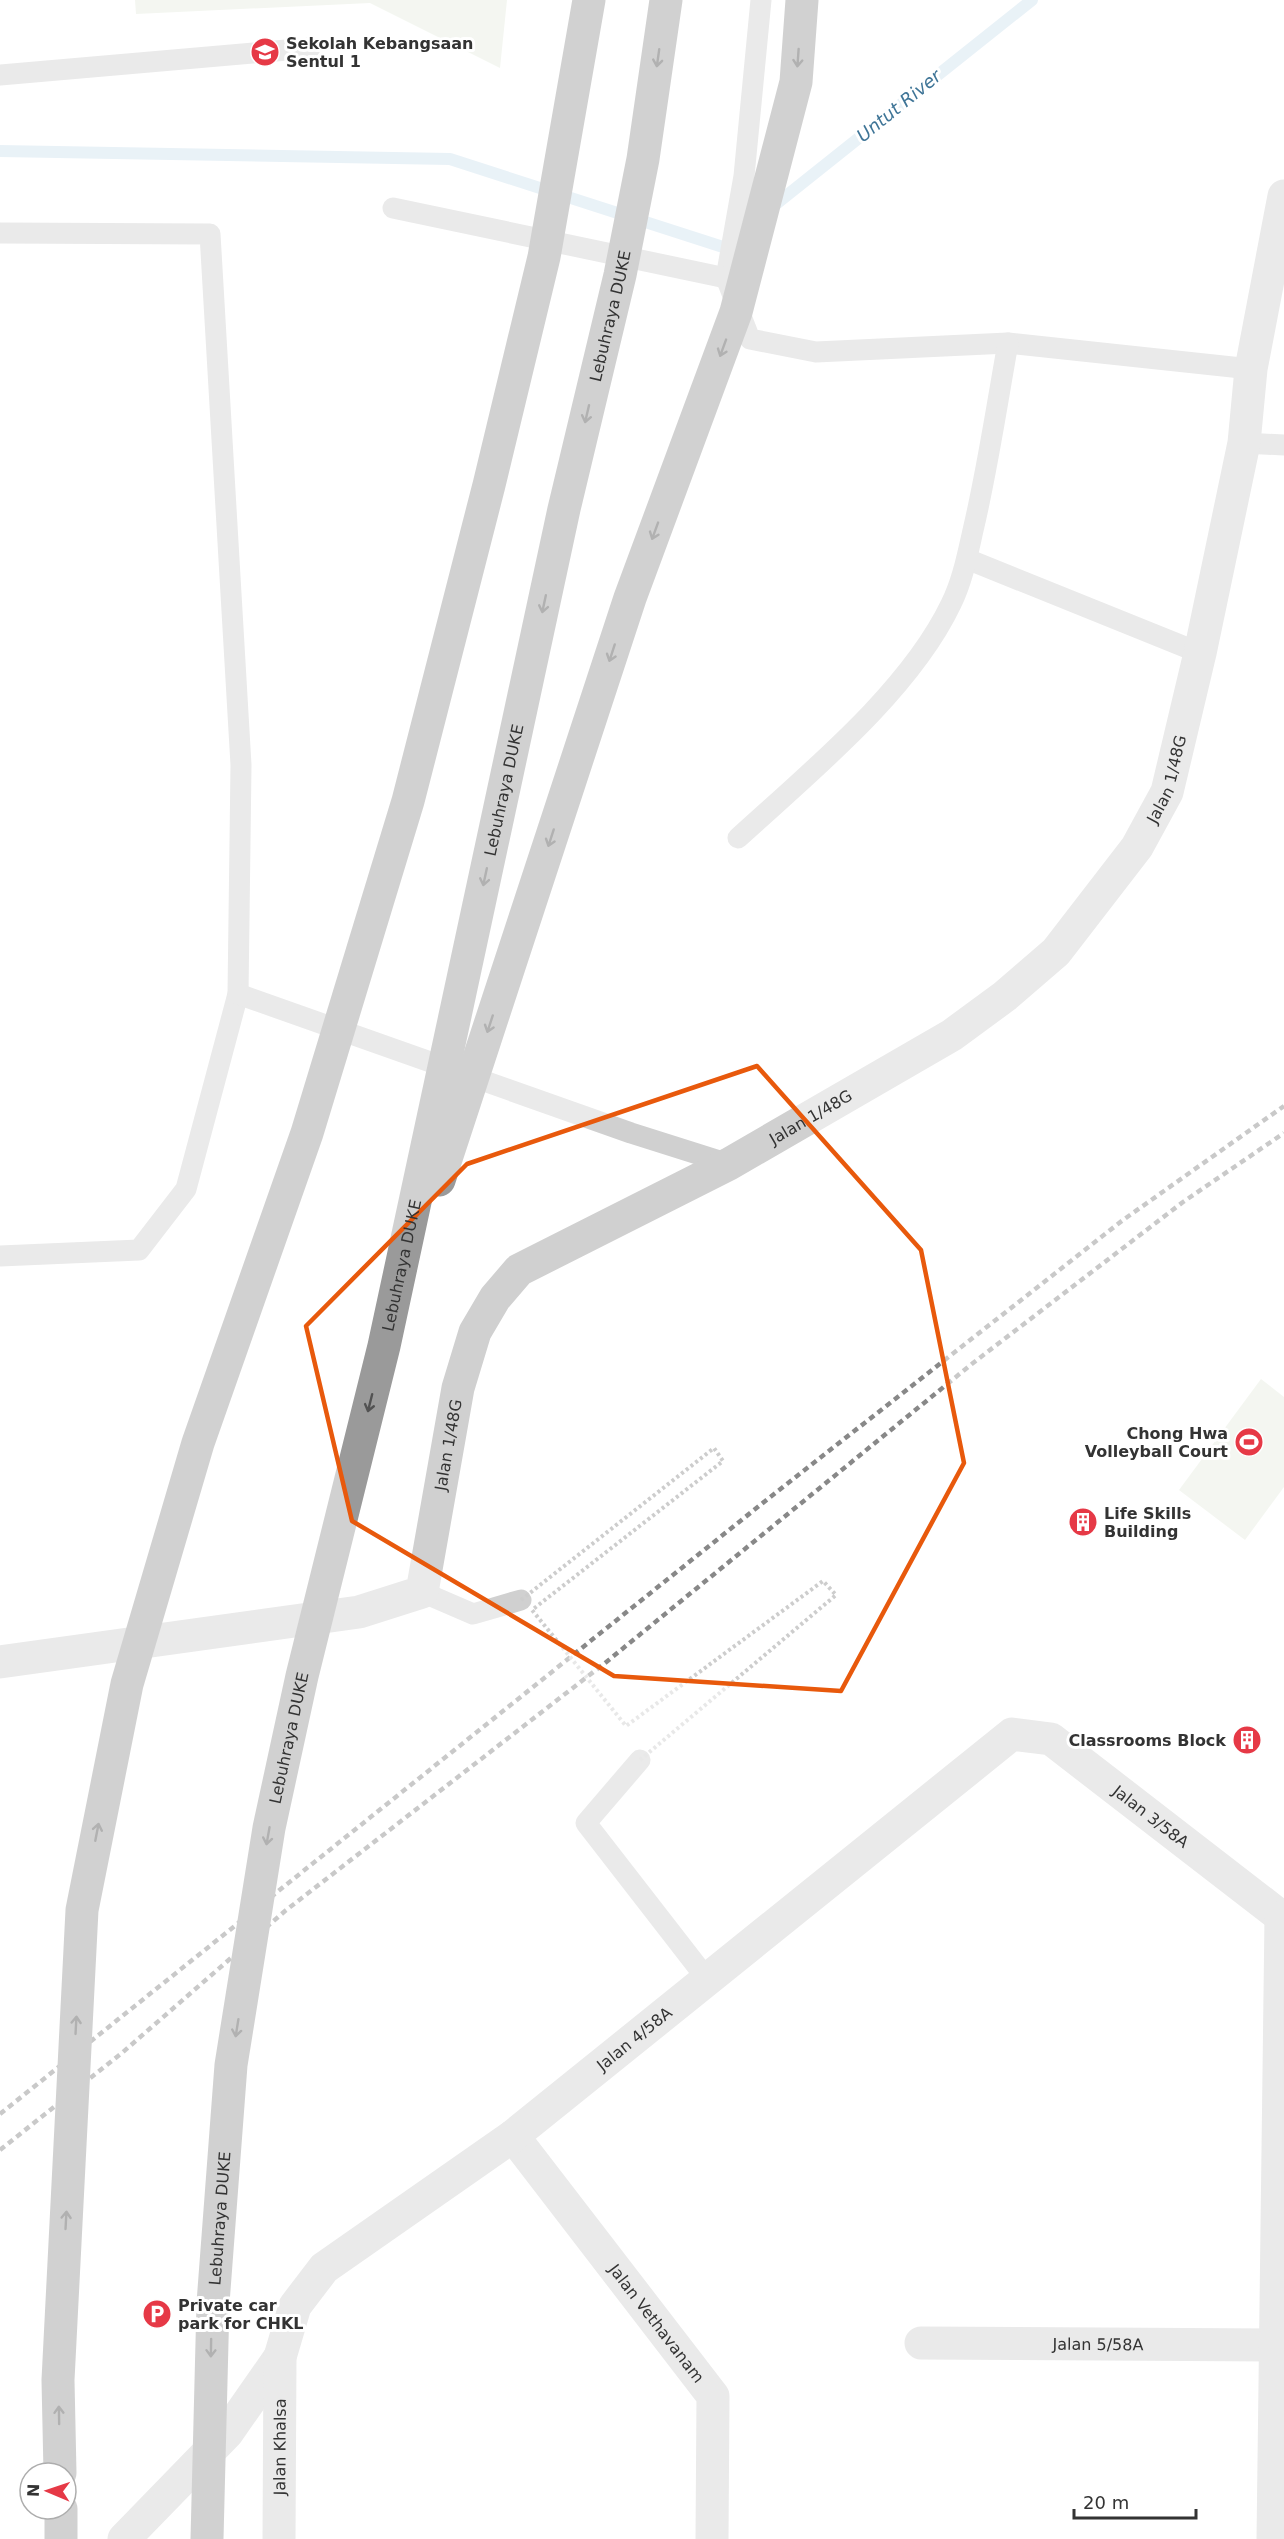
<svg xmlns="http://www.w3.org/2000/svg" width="1284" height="2539" font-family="'DejaVu Sans',sans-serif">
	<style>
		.pitch { fill: #e6ecdf }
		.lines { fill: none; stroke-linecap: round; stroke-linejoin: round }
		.stream { stroke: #cfe2ee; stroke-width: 12 }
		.service { stroke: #d0d0d0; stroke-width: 21 }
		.minor { stroke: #d0d0d0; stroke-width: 33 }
		.motorway { stroke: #9a9a9a; stroke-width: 33 }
		.rail { stroke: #888; stroke-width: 4.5; stroke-dasharray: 6 4.5; stroke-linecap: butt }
		.path-bridge { stroke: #cdcdcd; stroke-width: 4; stroke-dasharray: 3 3; stroke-linecap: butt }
		.motorway-bridge { stroke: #9a9a9a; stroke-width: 33 }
		.oneway { stroke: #525252 }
		.marked { fill: none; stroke: #e8590c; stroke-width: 4.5; stroke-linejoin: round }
		.labels { text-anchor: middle; stroke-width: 6; stroke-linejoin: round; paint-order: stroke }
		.poi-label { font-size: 16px; font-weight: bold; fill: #333; stroke: #fff; text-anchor: start }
		.street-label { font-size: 16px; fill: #333; stroke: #fff }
		.water-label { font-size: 18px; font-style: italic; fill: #3f7597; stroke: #fff }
	</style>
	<rect width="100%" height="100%" fill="#fff"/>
	<g class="pitch">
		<polygon points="135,0 507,0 500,68 370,3 136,14"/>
		<polygon points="1261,1379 1284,1397 1284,1487 1245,1540 1179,1490"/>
	</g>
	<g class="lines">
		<g class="stream">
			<polyline points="0,151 450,159 723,247"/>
			<polyline points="771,208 1032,0"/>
		</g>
		<g class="service">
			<polyline points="761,0 744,176 726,278 750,339 816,352 1008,343 1251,369"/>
			<polyline points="0,75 310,48"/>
			<polyline points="393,208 726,278"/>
			<polyline points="0,233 210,234 241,765 238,994 186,1189 139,1250 0,1256"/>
			<polyline points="1244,443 1284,445"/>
			<polyline points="967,559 1200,653"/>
			<path d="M738 838C809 773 909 692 951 604 963 580 968 552 974 526 988 466 997 404 1008 343"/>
			<polyline points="238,994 631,1133 729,1164"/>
			<polyline points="422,1592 473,1614 521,1600"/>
			<polyline points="640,1760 586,1823 707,1979"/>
		</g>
		<g class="minor">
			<path id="s1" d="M0 1662 359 1612 422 1592 458 1388 475 1332 495 1298 519 1270 729 1164 952 1035 1005 996 1056 952 1137 847 1167 792 1200 653 1244 443 1251 369 1284 196"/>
			<path id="s2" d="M513 2136 713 2396 712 2539"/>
			<path id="s3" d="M921 2343 1276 2345"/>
			<polyline points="124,2539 227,2433 280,2357"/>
			<path id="s4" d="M279 2539 280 2357 295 2306 324 2268 513 2136 1012 1734 1051 1739 1284 1919"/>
			<polyline points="1273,2539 1281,1917"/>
		</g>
		<polyline class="motorway" points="61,2509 61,2539"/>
		<g class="rail">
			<polyline points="0,2114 769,1498 1123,1220 1284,1106"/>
			<polyline points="0,2150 123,2052 285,1911 605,1663 973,1363 1183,1202 1284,1133"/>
		</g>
		<polyline class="path-bridge" points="521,1600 714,1448 723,1461 532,1610 626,1726 823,1581 836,1595 640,1760"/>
		<g class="motorway-bridge">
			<polyline points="439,1180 630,598 736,312 796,82 802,0"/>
			<polyline points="60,2473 58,2380 82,1910 127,1684 198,1443 307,1133 408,801 489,485 544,257 589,0"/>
			<path id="s5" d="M207 2539 213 2303 231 2065 269 1828 302 1676 384 1346 564 509 620 275 643 159 666 0"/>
		</g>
	</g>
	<defs><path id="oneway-shaft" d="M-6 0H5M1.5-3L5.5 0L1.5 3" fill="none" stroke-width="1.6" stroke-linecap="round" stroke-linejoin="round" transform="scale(1.5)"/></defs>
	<g class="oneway">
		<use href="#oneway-shaft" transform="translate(658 58) rotate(98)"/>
		<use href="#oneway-shaft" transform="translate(798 58) rotate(94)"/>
		<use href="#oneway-shaft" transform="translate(723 348) rotate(110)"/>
		<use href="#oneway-shaft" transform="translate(587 414) rotate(103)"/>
		<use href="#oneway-shaft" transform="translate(655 531) rotate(110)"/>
		<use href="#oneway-shaft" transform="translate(544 604) rotate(102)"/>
		<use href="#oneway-shaft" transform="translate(612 653) rotate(108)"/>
		<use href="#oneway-shaft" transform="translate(551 838) rotate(108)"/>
		<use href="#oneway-shaft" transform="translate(485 877) rotate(102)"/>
		<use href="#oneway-shaft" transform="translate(490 1024) rotate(108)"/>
		<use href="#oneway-shaft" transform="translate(370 1403) rotate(104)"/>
		<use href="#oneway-shaft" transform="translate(97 1832) rotate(-79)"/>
		<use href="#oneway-shaft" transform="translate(268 1836) rotate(100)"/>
		<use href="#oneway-shaft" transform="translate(76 2025) rotate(-87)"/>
		<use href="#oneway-shaft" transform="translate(237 2028) rotate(99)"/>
		<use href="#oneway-shaft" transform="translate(66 2220) rotate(-87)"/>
		<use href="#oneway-shaft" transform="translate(211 2348) rotate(91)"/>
		<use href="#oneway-shaft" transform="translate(59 2415) rotate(-91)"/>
	</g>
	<path d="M0 0H1284V2539H0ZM757 1066 921 1250 964 1463 841 1691 614 1676 352 1521 306 1326 467 1164Z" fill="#fff" fill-opacity=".55" fill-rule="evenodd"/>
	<path class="marked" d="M757 1066 921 1250 964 1463 841 1691 614 1676 352 1521 306 1326 467 1164Z"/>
	<defs>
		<g id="school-disc" transform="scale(1.5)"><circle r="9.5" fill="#e63946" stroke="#fff"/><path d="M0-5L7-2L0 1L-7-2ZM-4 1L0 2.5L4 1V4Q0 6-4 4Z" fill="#fff"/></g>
		<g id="stadium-disc" transform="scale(1.5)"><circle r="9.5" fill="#e63946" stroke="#fff"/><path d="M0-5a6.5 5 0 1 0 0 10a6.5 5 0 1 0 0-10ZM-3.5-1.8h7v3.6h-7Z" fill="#fff"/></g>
		<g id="building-disc" transform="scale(1.5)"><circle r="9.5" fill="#e63946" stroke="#fff"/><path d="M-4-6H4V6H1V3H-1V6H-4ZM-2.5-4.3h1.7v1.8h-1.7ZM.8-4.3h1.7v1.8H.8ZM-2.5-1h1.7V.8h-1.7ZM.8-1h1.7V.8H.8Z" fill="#fff"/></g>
		<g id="parking-disc" transform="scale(1.5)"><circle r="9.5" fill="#e63946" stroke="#fff"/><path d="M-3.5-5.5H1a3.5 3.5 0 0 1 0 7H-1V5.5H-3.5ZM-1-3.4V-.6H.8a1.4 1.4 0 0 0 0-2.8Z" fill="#fff"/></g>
	</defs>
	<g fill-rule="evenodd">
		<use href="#school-disc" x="265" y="52"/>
		<use href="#stadium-disc" x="1249" y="1442"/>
		<use href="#building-disc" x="1083" y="1522"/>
		<use href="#building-disc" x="1247" y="1740"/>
		<use href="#parking-disc" x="157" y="2314"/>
	</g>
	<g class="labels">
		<g class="poi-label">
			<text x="286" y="49">Sekolah Kebangsaan<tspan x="286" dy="18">Sentul 1</tspan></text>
			<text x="1228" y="1439" text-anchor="end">Chong Hwa<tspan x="1228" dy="18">Volleyball Court</tspan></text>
			<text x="1104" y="1519">Life Skills<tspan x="1104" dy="18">Building</tspan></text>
			<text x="1226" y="1746" text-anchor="end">Classrooms Block</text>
			<text x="178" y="2311">Private car<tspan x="178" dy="18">park for CHKL</tspan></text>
		</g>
		<g class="street-label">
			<text dy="6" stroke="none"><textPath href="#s5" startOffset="2265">Lebuhraya DUKE</textPath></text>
			<text dy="6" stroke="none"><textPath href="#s1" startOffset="1604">Jalan 1/48G</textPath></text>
			<text dy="6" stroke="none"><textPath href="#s5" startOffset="1779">Lebuhraya DUKE</textPath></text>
			<text dy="6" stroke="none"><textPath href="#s1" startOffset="1100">Jalan 1/48G</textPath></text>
			<text dy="6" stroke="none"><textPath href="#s5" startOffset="1293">Lebuhraya DUKE</textPath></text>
			<text dy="6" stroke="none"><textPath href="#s1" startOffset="578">Jalan 1/48G</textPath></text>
			<text dy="6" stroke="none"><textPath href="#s5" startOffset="807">Lebuhraya DUKE</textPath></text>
			<text dy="6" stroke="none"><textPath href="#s4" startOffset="1320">Jalan 3/58A</textPath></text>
			<text dy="6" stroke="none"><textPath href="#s4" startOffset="669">Jalan 4/58A</textPath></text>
			<text dy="6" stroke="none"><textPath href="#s5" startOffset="321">Lebuhraya DUKE</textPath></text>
			<text dy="6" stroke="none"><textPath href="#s2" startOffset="236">Jalan Vethavanam</textPath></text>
			<text dy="6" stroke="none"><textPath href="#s3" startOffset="177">Jalan 5/58A</textPath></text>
			<text dy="6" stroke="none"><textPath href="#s4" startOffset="92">Jalan Khalsa</textPath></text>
		</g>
		<g class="water-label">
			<text transform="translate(899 106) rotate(-39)" y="6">Untut River</text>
		</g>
	</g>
	<g transform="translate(48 2491) rotate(272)"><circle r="28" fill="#ffffff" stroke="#adadad" stroke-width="1.5"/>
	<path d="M0-4.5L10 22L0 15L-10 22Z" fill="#e63946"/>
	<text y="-9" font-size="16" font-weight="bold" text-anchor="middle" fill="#333333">N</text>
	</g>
	<path d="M1074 2509v9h122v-9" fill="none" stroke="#333333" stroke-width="3"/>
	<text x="1083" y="2509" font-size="18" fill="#333333" stroke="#ffffff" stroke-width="4.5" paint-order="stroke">20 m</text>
</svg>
